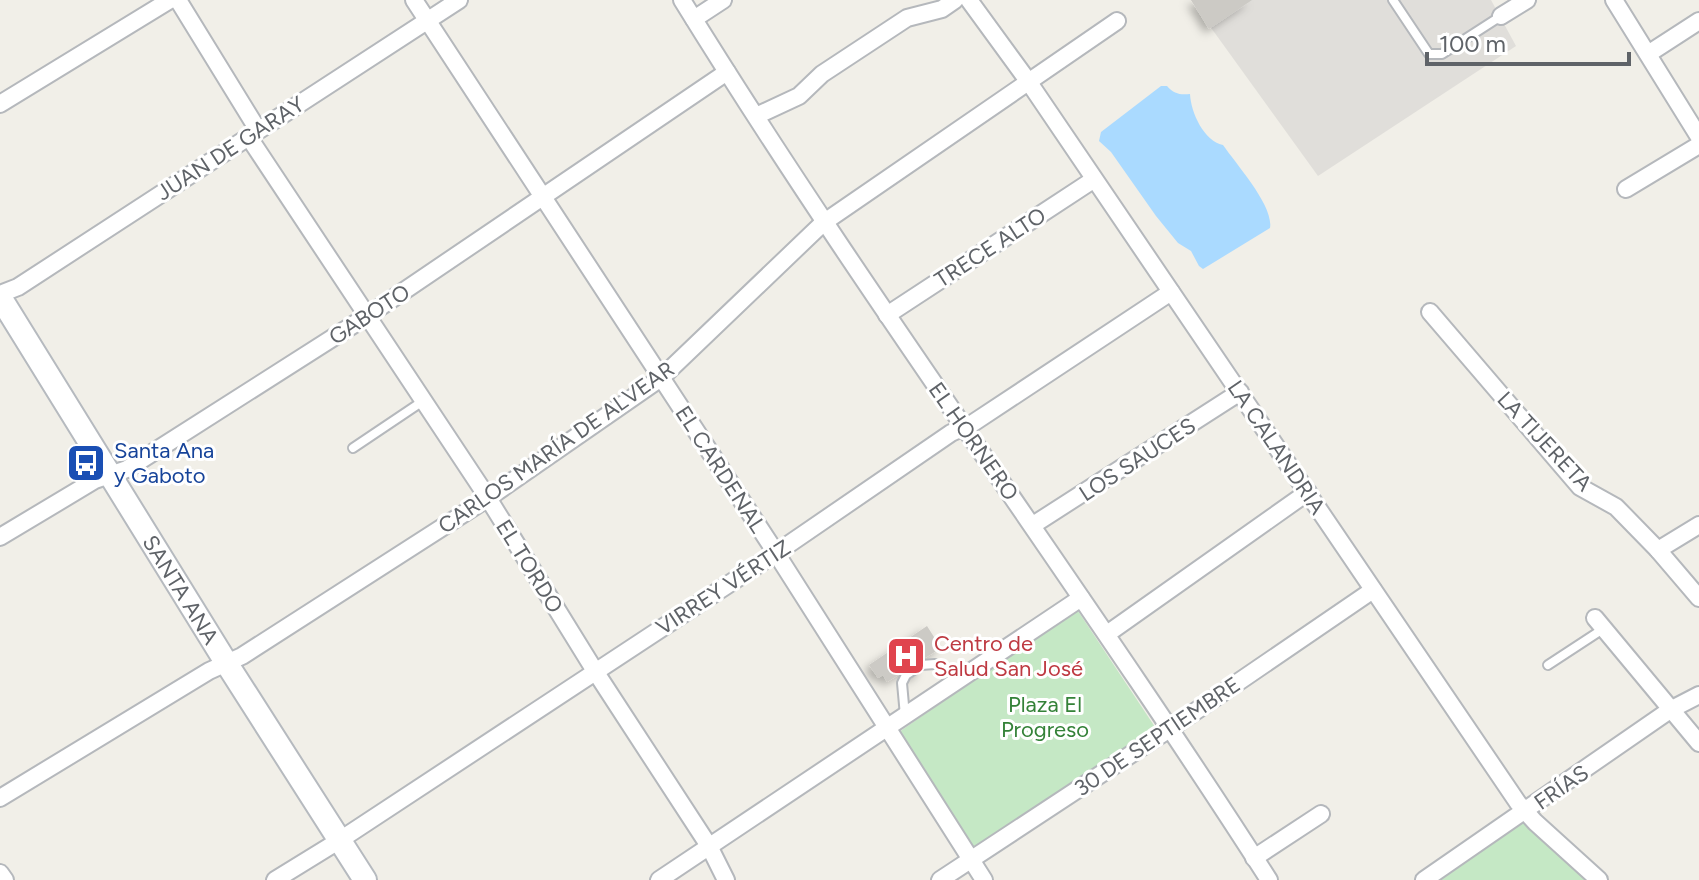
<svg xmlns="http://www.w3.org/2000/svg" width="1699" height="880" font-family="Figtree,sans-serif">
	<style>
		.industrial { fill: #e0deda }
		.green { fill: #c5e8c5 }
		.water { fill: #aadaff }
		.building { fill: #cccac5; filter: url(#shadow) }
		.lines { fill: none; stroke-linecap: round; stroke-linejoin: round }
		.lane-casing { stroke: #b5b8bc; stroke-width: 12 }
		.street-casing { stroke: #b5b8bc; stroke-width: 20 }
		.secondary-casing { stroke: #b6babf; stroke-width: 26 }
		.lane { stroke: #fff; stroke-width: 8 }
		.street { stroke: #fff; stroke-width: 16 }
		.secondary { stroke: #fff; stroke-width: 22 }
		.labels { text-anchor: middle; stroke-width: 6; stroke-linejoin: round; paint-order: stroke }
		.street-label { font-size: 22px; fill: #5f6368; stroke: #fff }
		.transit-label { font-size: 22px; fill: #164399; stroke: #fff; text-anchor: start }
		.health-label { font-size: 22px; fill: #be3a42; stroke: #fff; text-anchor: start }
		.park-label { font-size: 22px; fill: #348238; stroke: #fff }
	</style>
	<defs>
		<filter id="shadow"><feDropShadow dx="-4.5" dy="4.5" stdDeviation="4" flood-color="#0004"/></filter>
	</defs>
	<rect width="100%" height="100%" fill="#f1efe8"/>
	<polygon class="industrial" points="1191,0 1491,0 1516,46 1318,176"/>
	<g class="green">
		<polygon points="1076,608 1155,727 971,852 899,732"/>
		<polygon points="1523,822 1586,880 1439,880"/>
	</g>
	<path class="water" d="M1161 86H1167C1174 94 1180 95 1190 94 1191 113 1204 141 1223 145 1236 164 1274 206 1270 228L1203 269 1199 266 1191 251 1178 243 1156 216 1111 152 1099 141 1101 132Z"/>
	<g class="building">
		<polygon points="1191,0 1252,0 1209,29"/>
		<polygon points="927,626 941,648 917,663 922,671 910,679 905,671 887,682 883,675 878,678 869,665"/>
	</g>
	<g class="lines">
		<g class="lane-casing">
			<g id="lane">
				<polyline points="1393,0 1429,54 1442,54 1501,16"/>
				<polyline points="353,448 423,401"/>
				<polyline points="1548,665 1603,629"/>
				<polyline points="905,716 902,683 906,675 921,665 935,664 963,678"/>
			</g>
		</g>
		<g class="street-casing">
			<g id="street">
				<polyline points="178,0 258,130"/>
				<polyline points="414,0 776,553 984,880"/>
				<path d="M682 0C867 300 1079 583 1269 880"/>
				<polyline points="969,0 1028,81 1518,803 1535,822 1599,880"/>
				<polyline points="1614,0 1699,137"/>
				<polyline points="1501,16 1527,0"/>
				<polyline points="694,19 723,0"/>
				<polyline points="1648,54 1699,21"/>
				<polyline points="0,104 170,0"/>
				<polyline points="756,116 799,96 822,74 907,18 942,9 955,0"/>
				<polyline points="248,136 488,498 595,671 709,846 726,880"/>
				<polyline points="1626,189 1699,145"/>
				<polyline points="0,294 18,287 459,0"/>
				<polyline points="1430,312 1580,487 1616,507 1658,550 1699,598"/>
				<polyline points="887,315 1093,180"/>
				<polyline points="1033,525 1240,392"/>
				<polyline points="0,537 95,480 127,469 367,316 727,72"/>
				<polyline points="1658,550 1699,525"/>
				<polyline points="1595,618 1699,743"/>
				<polyline points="1107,634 1308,492"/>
				<polyline points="0,798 209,671 242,656 488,498 661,378 823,223 1117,21"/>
				<polyline points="1254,858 1321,814"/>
				<polyline points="0,873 5,880"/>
				<polyline points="275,880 340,840 776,553 951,433 973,423 1171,292"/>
				<polyline points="659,880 1081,598"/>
				<polyline points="940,880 1171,728 1373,590"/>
				<polyline points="1424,880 1670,710 1699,695"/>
			</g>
		</g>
		<g class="secondary-casing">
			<g id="secondary">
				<path id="s1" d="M0 297 227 664 365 880"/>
			</g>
		</g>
		<use href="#lane" class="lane"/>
		<use href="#street" class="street"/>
		<use href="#secondary" class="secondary"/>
	</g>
	<defs>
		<g id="bus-square" transform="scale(2)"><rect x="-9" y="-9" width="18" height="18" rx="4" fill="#1a4fb4" stroke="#fff"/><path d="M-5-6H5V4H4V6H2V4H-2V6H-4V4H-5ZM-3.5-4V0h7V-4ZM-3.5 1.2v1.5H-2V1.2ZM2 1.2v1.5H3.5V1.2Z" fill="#fff"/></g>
		<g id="hospital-square" transform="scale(2)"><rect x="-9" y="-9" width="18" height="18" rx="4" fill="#e0444e" stroke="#fff"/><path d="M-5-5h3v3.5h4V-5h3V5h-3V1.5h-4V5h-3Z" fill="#fff"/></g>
	</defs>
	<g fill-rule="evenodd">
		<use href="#bus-square" x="86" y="463"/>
		<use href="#hospital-square" x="906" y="656"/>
	</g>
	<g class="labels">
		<g class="street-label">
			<text transform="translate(230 148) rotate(-33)" y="8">JUAN DE GARAY</text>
			<text transform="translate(990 247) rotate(-33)" y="8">TRECE ALTO</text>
			<text transform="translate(369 314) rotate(-33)" y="8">GABOTO</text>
			<text transform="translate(974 441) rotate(55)" y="8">EL HORNERO</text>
			<text transform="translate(1545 441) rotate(47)" y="8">LA TIJERETA</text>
			<text transform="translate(556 447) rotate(-35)" y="8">CARLOS MARÍA DE ALVEAR</text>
			<text transform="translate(1277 447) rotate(56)" y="8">LA CALANDRIA</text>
			<text transform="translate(1137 459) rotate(-33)" y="8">LOS SAUCES</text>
			<text transform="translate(721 469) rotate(57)" y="8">EL CARDENAL</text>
			<text transform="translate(530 566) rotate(58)" y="8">EL TORDO</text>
			<text transform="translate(723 587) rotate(-33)" y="8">VIRREY VÉRTIZ</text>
			<text dy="8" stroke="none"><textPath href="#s1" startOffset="344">SANTA ANA</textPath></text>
			<text transform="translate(1157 736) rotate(-34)" y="8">30 DE SEPTIEMBRE</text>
			<text transform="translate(1561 787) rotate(-35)" y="8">FRÍAS</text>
		</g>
		<g class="transit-label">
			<text x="114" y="458">Santa Ana<tspan x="114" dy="25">y Gaboto</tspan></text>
		</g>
		<g class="health-label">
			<text x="934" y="651">Centro de<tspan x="934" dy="25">Salud San José</tspan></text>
		</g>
		<g class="park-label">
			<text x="1045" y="712">Plaza El<tspan x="1045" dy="25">Progreso</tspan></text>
		</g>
	</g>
	<path d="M1427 52v12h202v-12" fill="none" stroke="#5f6368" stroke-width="4"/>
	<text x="1439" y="52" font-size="24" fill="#5f6368" stroke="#ffffff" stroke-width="6" paint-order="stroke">100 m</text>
</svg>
